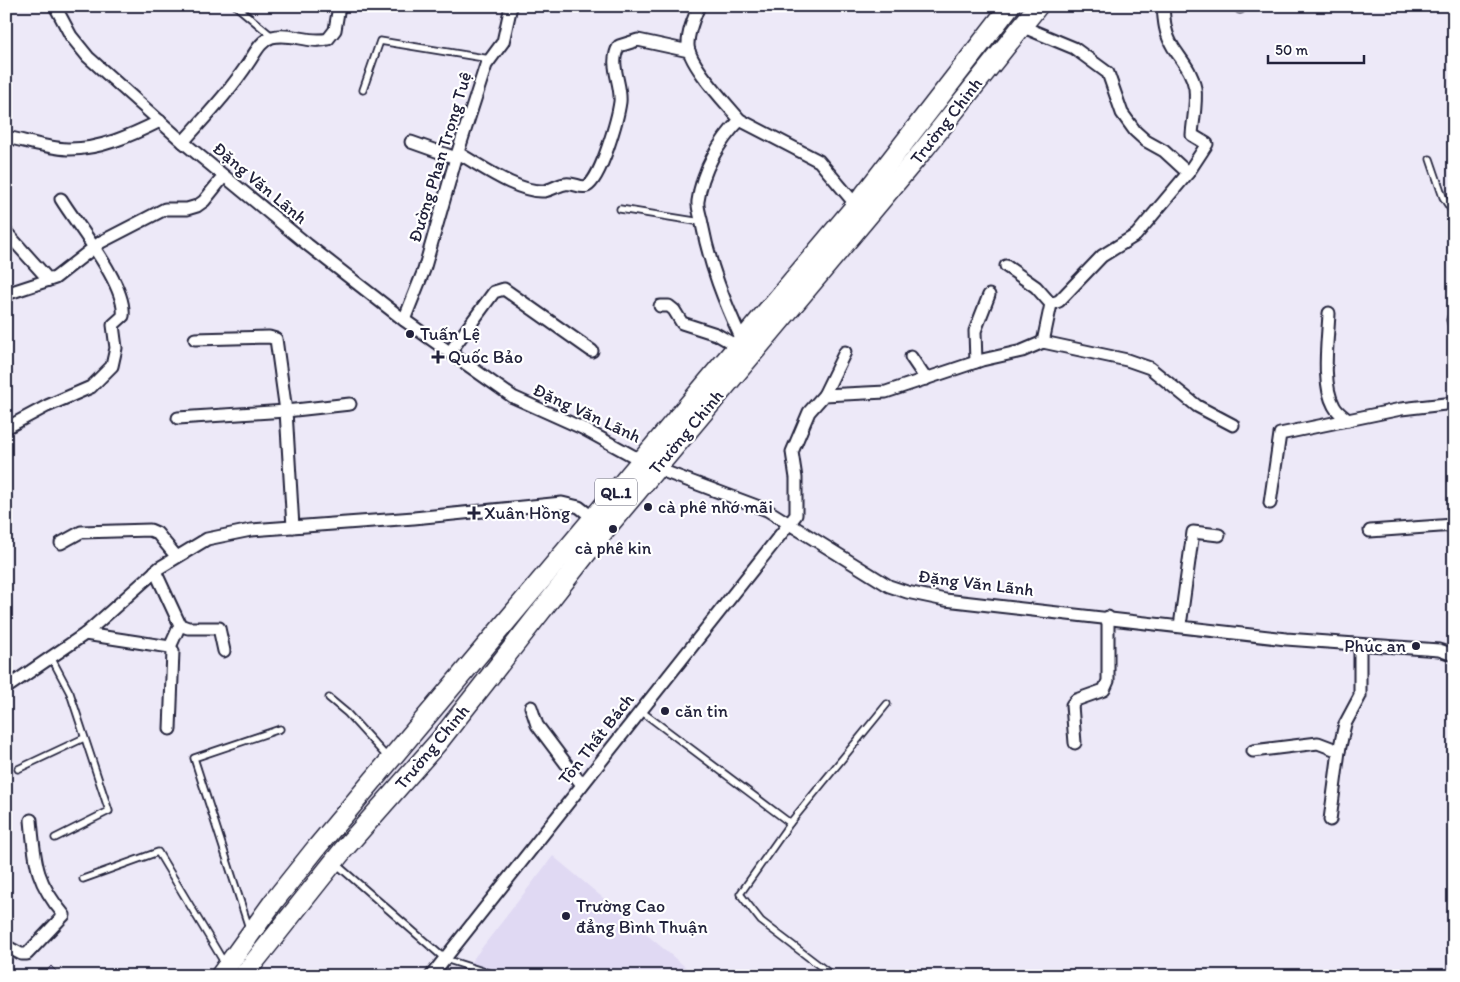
<svg xmlns="http://www.w3.org/2000/svg" width="1460" height="982" font-family="Itim,sans-serif">
	<style>
		.built { fill: #e0d9f3 }
		.building { fill: url(#building-back-hatch); stroke: #22223b }
		.lines { fill: none; stroke-linecap: round; stroke-linejoin: round }
		.service-casing { stroke: #22223b; stroke-width: 9 }
		.minor-casing { stroke: #22223b; stroke-width: 15 }
		.trunk-casing { stroke: #22223b; stroke-width: 22 }
		.service { stroke: #fff; stroke-width: 5.5 }
		.minor { stroke: #fff; stroke-width: 11 }
		.trunk { stroke: #fff; stroke-width: 19 }
		.poi-dot { fill: #22223b; stroke: #fff; stroke-width: 2 }
		.labels { text-anchor: middle; stroke-width: 4.5; stroke-linejoin: round; paint-order: stroke }
		.shield { fill: #fff; stroke: #646476; stroke-width: 1 }
		.shield-label { font-size: 16px; font-weight: bold; fill: #22223b }
		.street-label { font-size: 18px; fill: #22223b; stroke: #fff }
		.poi-label { font-size: 18px; fill: #22223b; stroke: #fff; text-anchor: start }
	</style>
	<defs>
		<pattern id="building-back-hatch" width="6" height="6" patternUnits="userSpaceOnUse" patternTransform="scale(1.25)"><rect width="6" height="6" fill="#c2b5e6"/><path d="M-1 5l2 2M0 0l6 6M5-1l2 2" fill="none" stroke="#a69bc6"/></pattern>
	</defs>
	<rect width="100%" height="100%" fill="#ede9f8"/>
	<filter id="ink" filterUnits="userSpaceOnUse"><feTurbulence type="fractalNoise" baseFrequency=".02" numOctaves="2"/><feDisplacementMap in="SourceGraphic" scale="10" xChannelSelector="R" yChannelSelector="G"/><feConvolveMatrix kernelMatrix="1 2 1 2 8 2 1 2 1" color-interpolation-filters="sRGB"/></filter>
	<g filter="url(#ink)">
		<polygon class="built" points="553,856 696,976 460,976"/>
		<polygon class="building" points="51,966 61,976 42,976"/>
		<g class="lines">
			<g class="service-casing">
				<g id="service">
					<polyline points="236,6 273,37"/>
					<polyline points="363,90 380,41 490,59"/>
					<polyline points="1430,159 1443,197 1454,214"/>
					<polyline points="620,209 701,222"/>
					<polyline points="1454,307 1450,320 1454,334"/>
					<polyline points="52,659 70,693 109,811 55,838"/>
					<polyline points="329,698 347,713 387,757"/>
					<polyline points="641,711 790,823 740,894 761,921 833,976"/>
					<polyline points="18,769 84,738"/>
					<polyline points="790,823 887,704"/>
					<polyline points="335,863 445,959 498,976"/>
					<polyline points="83,879 158,852 225,964"/>
					<polyline points="249,928 194,758 280,729"/>
				</g>
			</g>
			<g class="minor-casing">
				<g id="minor">
					<polyline points="55,6 71,36 88,57 183,142 308,245 404,320 513,397 582,428 655,468 767,510 889,586 907,592 945,600 1286,639 1439,650 1454,655"/>
					<path d="M699 6C694 18 688 31 688 44 687 63 727 104 740 120 719 141 702 171 698 201 697 208 701 217 702 224 710 266 724 301 742 340"/>
					<path d="M1163 6C1164 21 1165 34 1173 47 1182 61 1192 71 1195 88 1197 104 1193 119 1192 135L1207 144 1188 173"/>
					<polyline points="1240,6 1240,7"/>
					<polyline points="1021,26 1074,48 1108,73 1122,113 1135,131 1146,141 1164,151 1188,173 1136,235 1102,256 1059,301 1051,304 1043,342"/>
					<polyline points="740,120 819,161 856,205"/>
					<path d="M6 137C26 141 48 148 67 149 99 150 132 135 160 121"/>
					<path d="M183 142C206 116 230 91 249 62 255 53 261 40 272 37 291 32 309 44 328 39L335 30 339 6"/>
					<polyline points="411,142 456,158"/>
					<path d="M458 153C480 165 518 193 544 191 551 190 558 185 565 184 573 182 581 189 587 186 601 179 618 117 620 102 622 83 608 64 619 46L638 40 689 51"/>
					<polyline points="6,232 49,280"/>
					<polyline points="1006,266 1036,287 1051,304"/>
					<polyline points="6,294 55,278 101,242 165,209 187,209 197,206 204,201 224,176"/>
					<polyline points="660,306 669,306 674,310 682,323 716,334 737,346"/>
					<path d="M1329 313C1328 339 1321 383 1334 406 1337 412 1343 416 1348 420"/>
					<polyline points="404,320 424,270 456,158 486,65 503,42 511,6"/>
					<polyline points="195,339 269,337 276,339 286,411 293,527"/>
					<polyline points="450,352 494,292 504,289 592,351"/>
					<polyline points="911,357 926,379"/>
					<polyline points="976,362 975,331 989,295"/>
					<polyline points="824,395 845,352"/>
					<polyline points="178,418 286,411 350,404"/>
					<path d="M6 428 47 406 91 387 112 366 116 348 113 325 123 316C127 285 78 227 61 199"/>
					<polyline points="1270,503 1280,434 1401,409 1454,403"/>
					<polyline points="1370,531 1454,525"/>
					<polyline points="61,543 81,532 150,530 157,533 176,556"/>
					<polyline points="155,571 180,625 188,628 219,628 224,651"/>
					<polyline points="1180,626 1193,532 1219,535"/>
					<polyline points="85,634 170,647 173,651 170,729"/>
					<polyline points="170,647 180,625"/>
					<polyline points="6,688 85,634 159,568 207,539 251,530 414,518 562,503 579,507 597,521"/>
					<polyline points="531,707 537,725 582,785"/>
					<polyline points="1075,743 1072,705 1076,700 1104,690 1108,681 1108,617"/>
					<polyline points="1253,751 1318,743 1339,751"/>
					<polyline points="1330,820 1339,751 1345,724 1360,696 1360,646"/>
					<path d="M6 946 21 954H27L64 915C35 881 35 862 31 820"/>
					<polyline points="431,976 796,515 796,478 792,452 809,412 824,395 886,392 982,360 1022,351 1043,342 1127,360 1150,368 1197,406 1233,425"/>
				</g>
			</g>
			<g class="trunk-casing">
				<g id="trunk">
					<polyline points="220,976 274,901 317,847 856,205 1010,6"/>
					<polyline points="243,976 344,849 440,740 604,531 925,148 1038,6"/>
				</g>
			</g>
			<use href="#service" class="service"/>
			<use href="#minor" class="minor"/>
			<use href="#trunk" class="trunk"/>
		</g>
	</g>
	<g class="poi-dot">
		<circle cx="410" cy="334" r="5"/>
		<path d="M435.5 349.5h5v5h5v5h-5v5h-5v-5h-5v-5h5z"/>
		<circle cx="648" cy="507" r="5"/>
		<path d="M471.5 505.5h5v5h5v5h-5v5h-5v-5h-5v-5h5z"/>
		<circle cx="613" cy="529" r="5"/>
		<circle cx="1416" cy="646" r="5"/>
		<circle cx="665" cy="711" r="5"/>
		<circle cx="566" cy="916" r="5"/>
	</g>
	<g class="labels">
		<rect class="shield" x="595" y="478.5" width="42" height="27" rx="4"/>
		<g class="shield-label">
			<text x="616" y="498">QL.1</text>
		</g>
		<g class="street-label">
			<text transform="translate(946 121) rotate(-52)" y="6">Trường Chinh</text>
			<text transform="translate(440 157) rotate(-73)" y="6">Đường Phan Trọng Tuệ</text>
			<text transform="translate(260 183) rotate(40)" y="6">Đặng Văn Lãnh</text>
			<text transform="translate(587 413) rotate(25)" y="6">Đặng Văn Lãnh</text>
			<text transform="translate(686 432) rotate(-50)" y="6">Trường Chinh</text>
			<text transform="translate(976 583) rotate(7)" y="6">Đặng Văn Lãnh</text>
			<text transform="translate(596 739) rotate(-52)" y="6">Tôn Thất Bách</text>
			<text transform="translate(432 747) rotate(-50)" y="6">Trường Chinh</text>
		</g>
		<g class="poi-label">
			<text x="420" y="340">Tuấn Lệ</text>
			<text x="448" y="363">Quốc Bảo</text>
			<text x="658" y="513">cà phê nhớ mãi</text>
			<text x="484" y="519">Xuân Hồng</text>
			<text x="613" y="554" text-anchor="middle">cà phê kin</text>
			<text x="1406" y="652" text-anchor="end">Phúc an</text>
			<text x="675" y="717">căn tin</text>
			<text x="576" y="912">Trường Cao<tspan x="576" dy="21">đẳng Bình Thuận</tspan></text>
		</g>
	</g>
	<rect width="1460" height="982" fill="none" stroke="#fff" stroke-width="25"/>
	<rect x="12" y="12" width="1435" height="957" fill="none" stroke="#22223b" stroke-width="2" filter="url(#ink)"/>
	<path d="M1268 55v8h96v-8" fill="none" stroke="#22223b" stroke-width="2.5"/>
	<text x="1275" y="55" font-size="15" fill="#22223b" stroke="#ffffff" stroke-width="4" paint-order="stroke">50 m</text>
</svg>
